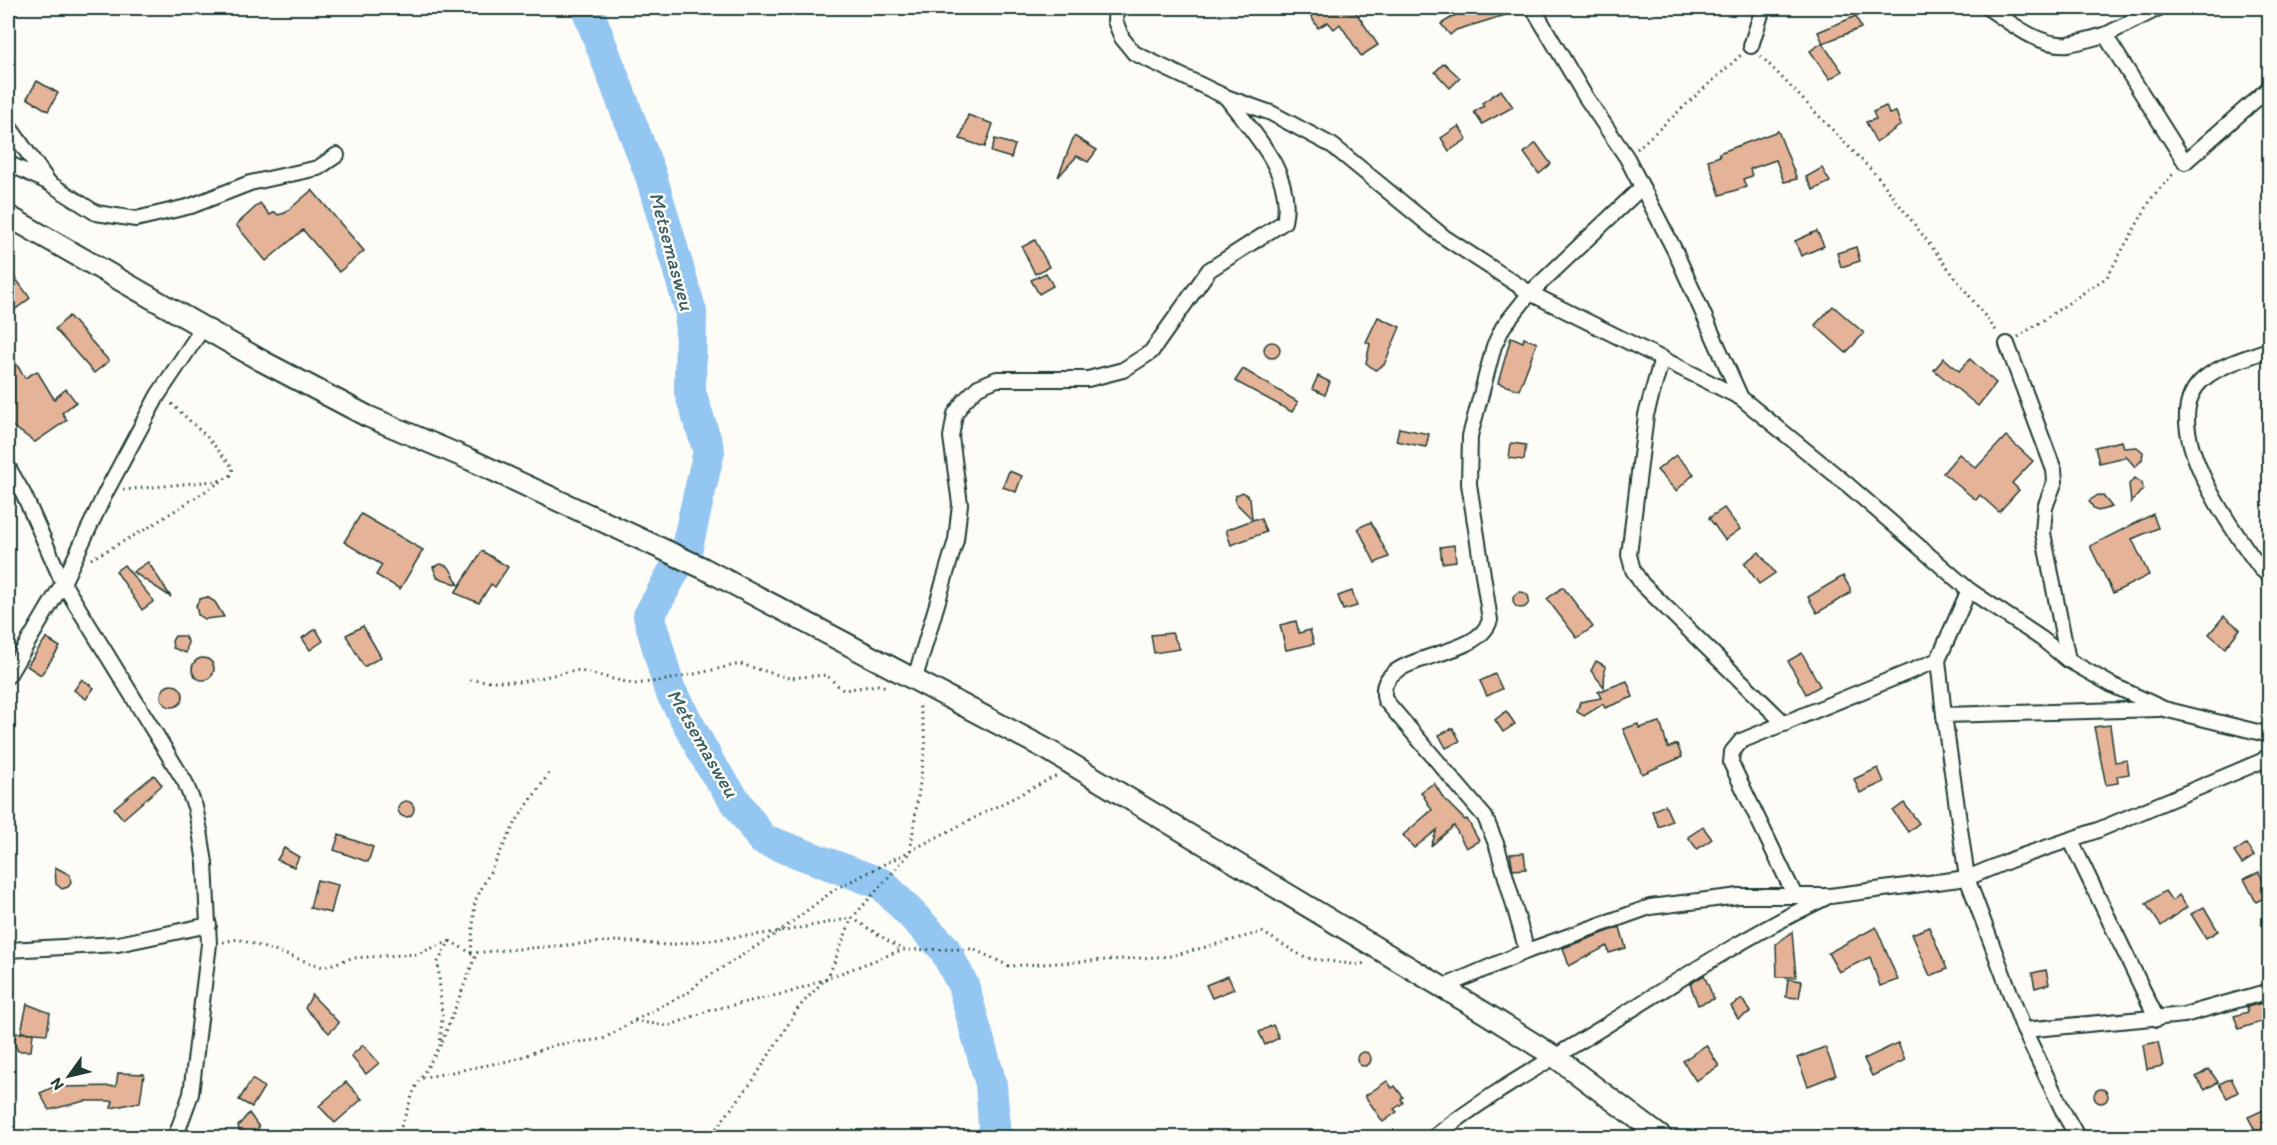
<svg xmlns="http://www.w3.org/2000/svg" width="2277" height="1145" font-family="Itim,sans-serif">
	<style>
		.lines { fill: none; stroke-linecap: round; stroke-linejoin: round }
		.river { stroke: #93c6f0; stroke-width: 32 }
		.building { fill: #e5b397; stroke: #1f3d34; stroke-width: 1.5 }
		.street-casing { stroke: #1f3d34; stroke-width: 18 }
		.secondary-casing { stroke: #1f3d34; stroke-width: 24 }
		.path { stroke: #1f3d34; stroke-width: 3; stroke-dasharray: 1.5 4.5; stroke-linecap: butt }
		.street { stroke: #fdfcf7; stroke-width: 14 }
		.secondary { stroke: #fdfcf7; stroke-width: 20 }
		.labels { text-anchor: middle; stroke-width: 5; stroke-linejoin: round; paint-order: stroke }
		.water-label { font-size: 20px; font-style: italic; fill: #3c5f63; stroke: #fdfcf7 }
	</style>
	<rect width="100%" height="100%" fill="#fdfcf7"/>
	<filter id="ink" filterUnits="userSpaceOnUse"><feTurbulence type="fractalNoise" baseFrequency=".0167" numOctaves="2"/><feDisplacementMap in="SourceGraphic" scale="12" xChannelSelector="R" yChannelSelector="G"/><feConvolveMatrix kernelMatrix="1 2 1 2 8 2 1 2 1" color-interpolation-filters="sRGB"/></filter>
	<g filter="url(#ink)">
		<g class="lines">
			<polyline class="river" points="587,8 651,176 691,312 690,392 709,451 687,547 649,616 669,688 711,766 762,839 882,884 944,948 963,985 991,1084 995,1138"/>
		</g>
		<g class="building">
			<polygon points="1306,8 1359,8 1355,11 1378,45 1361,56 1340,24 1334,29 1328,22 1318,28"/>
			<polygon points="1467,8 1518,8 1519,11 1456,30 1450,35 1441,24"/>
			<polygon points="1856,16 1861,28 1823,43 1818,32"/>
			<polygon points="1822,43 1842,71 1830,79 1810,51"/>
			<polygon points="1444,63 1460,78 1450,88 1435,72"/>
			<polygon points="37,81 58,93 48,111 27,98"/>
			<polygon points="1501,90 1513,107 1482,124 1474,112 1484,106 1482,103"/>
			<polygon points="1886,106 1889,114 1896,112 1901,125 1876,142 1866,122 1876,119 1873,112"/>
			<polygon points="968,115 993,124 985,147 960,139"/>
			<polygon points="1459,126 1467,139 1449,151 1441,138"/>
			<polygon points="1778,131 1797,179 1784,182 1776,160 1750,169 1752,176 1743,179 1746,187 1720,195 1708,160 1720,156 1719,153"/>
			<polygon points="1074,136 1097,150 1088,162 1077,156 1058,177"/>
			<polygon points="995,139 1015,145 1011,158 991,152"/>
			<polygon points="1536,143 1551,164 1539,174 1524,153"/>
			<polygon points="1822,168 1830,182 1813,190 1806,177"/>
			<polygon points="312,190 364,251 339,272 303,230 266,261 236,225 260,203 270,215 275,212 278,215 285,213"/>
			<polygon points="1817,231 1824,246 1801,256 1795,241"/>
			<polygon points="1035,240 1049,267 1035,274 1022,247"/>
			<polygon points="1856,247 1860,261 1841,267 1837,253"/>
			<polygon points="8,268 30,298 8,315"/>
			<polygon points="1046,273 1053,286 1039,294 1031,280"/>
			<polygon points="1833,306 1864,333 1846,353 1815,325"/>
			<polygon points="69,316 109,361 94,373 55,329"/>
			<polygon points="1378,317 1400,327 1384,365 1375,370 1366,363 1370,344 1366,342"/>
			<polygon points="1511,337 1523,342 1524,338 1537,343 1519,390 1498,383"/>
			<circle cx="1272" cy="350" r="8"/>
			<polygon points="8,351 25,378 37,371 54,399 66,389 76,402 62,413 67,420 35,442 11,425 8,411"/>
			<polygon points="1944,358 1959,371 1970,359 1996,383 1978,406 1934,370"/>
			<polygon points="1243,369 1298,402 1292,412 1235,381"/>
			<polygon points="1318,376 1330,382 1325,395 1312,389"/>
			<polygon points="1399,428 1429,434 1426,447 1396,441"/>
			<polygon points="2006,436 2033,461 2012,483 2019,490 1999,512 1980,495 1976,500 1943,473 1959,454 1976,468"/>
			<polygon points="2122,441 2124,448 2137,447 2143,452 2142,460 2135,467 2125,455 2126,457 2099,463 2095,447"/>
			<polygon points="1511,443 1526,445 1524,460 1509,458"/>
			<polygon points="1676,455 1694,474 1676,491 1657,470"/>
			<polygon points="1009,471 1022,476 1016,492 1003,487"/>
			<polygon points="2135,478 2142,483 2143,489 2131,503 2129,484"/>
			<polygon points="1243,492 1250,498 1252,519 1235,502 1236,495"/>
			<polygon points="2098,495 2103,496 2112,507 2098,511 2094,509 2089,501"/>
			<polygon points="1724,508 1740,529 1725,540 1709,518"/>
			<polygon points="361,514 423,550 400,589 376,575 382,565 344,542"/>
			<polygon points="2153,514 2158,528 2132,539 2149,575 2113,593 2090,546"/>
			<polygon points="1255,519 1261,519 1266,532 1231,545 1226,530"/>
			<polygon points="1371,522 1389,557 1375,563 1358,528"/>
			<polygon points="1454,545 1456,561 1442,563 1440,547"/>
			<polygon points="482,551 508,567 495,587 491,584 479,603 455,593"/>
			<polygon points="1759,552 1775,573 1759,584 1744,563"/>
			<polygon points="148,562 171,597 133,572"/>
			<polygon points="441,564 449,567 459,585 437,577 433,567"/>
			<polygon points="124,565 154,601 142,610 116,571"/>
			<polygon points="1843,576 1850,588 1850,593 1817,613 1808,597"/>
			<polygon points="1563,587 1593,627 1577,638 1547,599"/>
			<polygon points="1352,591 1357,606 1343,610 1338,596"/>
			<circle cx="1521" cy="600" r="8"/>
			<polygon points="207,597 215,602 224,617 205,619 198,615 196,605 200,599"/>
			<polygon points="2224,616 2240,629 2225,648 2209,634"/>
			<polygon points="1296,621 1299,633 1310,630 1314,644 1286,650 1280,625"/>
			<polygon points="363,626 381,657 364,667 346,635"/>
			<polygon points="316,629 323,641 310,650 302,638"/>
			<polygon points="1172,633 1180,649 1154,653 1151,635"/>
			<polygon points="175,636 184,636 188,641 186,653 173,648 172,641"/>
			<polygon points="46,638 60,647 41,675 27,666"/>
			<polygon points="1802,653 1820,686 1806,694 1788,661"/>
			<circle cx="203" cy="669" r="11"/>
			<polygon points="1596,661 1605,666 1604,687 1591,671"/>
			<polygon points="1495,674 1502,689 1487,696 1480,681"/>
			<polygon points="82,679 94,688 86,699 74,690"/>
			<polygon points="1627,681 1633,697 1605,708 1603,704 1584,716 1577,712 1580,702 1601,698 1598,692"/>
			<circle cx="172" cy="696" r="11"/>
			<polygon points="1506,711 1515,724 1503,732 1495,720"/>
			<polygon points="1660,722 1668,748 1677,744 1682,757 1642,774 1623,729 1638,724 1639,728"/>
			<polygon points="2110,725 2115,762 2127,760 2129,774 2117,776 2118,783 2106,785 2094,727"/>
			<polygon points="1453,728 1460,741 1446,748 1439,735"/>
			<polygon points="1878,768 1884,782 1860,793 1854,779"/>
			<polygon points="154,775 162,785 123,819 114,808"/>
			<polygon points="1434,783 1444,799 1465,820 1467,819 1479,841 1466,848 1454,826 1431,846 1437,830 1414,848 1403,835 1432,810 1421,792"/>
			<circle cx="406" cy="809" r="8"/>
			<polygon points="1904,803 1919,823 1908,832 1893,811"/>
			<polygon points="1665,805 1672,821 1659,827 1652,811"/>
			<polygon points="1703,827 1712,839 1697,849 1688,837"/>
			<polygon points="339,835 373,847 368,862 334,850"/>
			<polygon points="2246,844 2254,856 2242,864 2234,852"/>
			<polygon points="284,848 299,857 294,867 277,860"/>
			<polygon points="1524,853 1526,869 1513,870 1510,854"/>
			<polygon points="55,867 70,875 71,883 68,887 62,889 56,884"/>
			<polygon points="2259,872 2270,895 2256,902 2244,879"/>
			<polygon points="317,880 338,885 331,913 310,908"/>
			<polygon points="2165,891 2172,901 2179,895 2187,907 2161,926 2146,904"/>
			<polygon points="2204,907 2218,931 2206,938 2191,914"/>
			<polygon points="1620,927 1626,948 1609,953 1607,946 1569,966 1563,948"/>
			<polygon points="1876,927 1898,980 1880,986 1870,957 1839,972 1828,953"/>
			<polygon points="1929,927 1947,969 1930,976 1912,934"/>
			<polygon points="1792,932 1796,977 1777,977 1776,944"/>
			<polygon points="2046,970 2049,984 2035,988 2032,973"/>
			<polygon points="1704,975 1714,999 1698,1005 1690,984"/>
			<polygon points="1228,976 1234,989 1212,998 1206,985"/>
			<polygon points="1788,979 1802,981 1799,998 1786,997"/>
			<polygon points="312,995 339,1023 329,1033 305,1008"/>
			<polygon points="1742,999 1750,1012 1738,1019 1731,1006"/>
			<polygon points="2262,1003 2263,1006 2270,1005 2270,1019 2239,1029 2234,1016 2248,1012 2247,1007"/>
			<polygon points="27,1004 50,1013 47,1034 21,1032"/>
			<polygon points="1273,1025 1279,1038 1265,1045 1259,1032"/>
			<polygon points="16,1033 33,1033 31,1051 18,1051 14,1043"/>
			<polygon points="2158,1042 2163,1066 2147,1069 2143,1045"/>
			<polygon points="1898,1043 1905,1060 1872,1076 1864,1059"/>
			<polygon points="363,1045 379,1063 366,1074 351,1056"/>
			<polygon points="1706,1045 1719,1066 1696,1081 1683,1061"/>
			<polygon points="1825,1047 1836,1075 1808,1086 1797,1058"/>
			<circle cx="1364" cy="1059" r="7"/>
			<polygon points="2209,1069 2218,1082 2205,1090 2196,1077"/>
			<polygon points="118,1073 144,1074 140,1102 111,1108 113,1101 85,1101 49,1110 40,1093 62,1083 63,1087 116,1086"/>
			<polygon points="2231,1078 2238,1092 2227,1098 2219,1084"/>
			<polygon points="252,1079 264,1087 252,1107 239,1100"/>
			<polygon points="1387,1081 1392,1088 1395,1086 1403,1097 1401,1099 1403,1103 1394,1109 1397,1112 1383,1122 1365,1096"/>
			<polygon points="346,1082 362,1099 335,1123 319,1106"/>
			<circle cx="2101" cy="1096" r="7"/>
			<polygon points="2270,1107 2270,1126 2256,1132 2248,1117"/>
			<polygon points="249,1113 259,1127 256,1133 248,1137 240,1133 238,1126"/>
		</g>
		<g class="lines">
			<g class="street-casing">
				<g id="street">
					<path d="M1116 8 1115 21 1122 38 1134 53 1226 97 1271 113 1333 146 1444 237 1530 293 1503 327 1494 346 1470 436 1469 484 1490 620C1477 663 1372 650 1385 700L1485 817 1497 846 1527 951"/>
					<polyline points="1533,8 1585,96 1627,158 1675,251 1741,398 1848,485 1969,590 2042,639 2068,660 2112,685 2164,709 2270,735"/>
					<path d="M1988 8C2011 23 2039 47 2068 44 2081 42 2093 38 2105 35L2185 162 2270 87"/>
					<polyline points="2105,35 2159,8"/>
					<polyline points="1751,46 1763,8"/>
					<polyline points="8,125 49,183 96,213 136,219 191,206 250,183 318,168 337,155"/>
					<polyline points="8,163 47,182"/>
					<polyline points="1642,187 1530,293 1741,398"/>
					<polyline points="2007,344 2054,470 2055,481 2045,507 2043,533 2068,660"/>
					<path d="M2270 349C2250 357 2223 364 2206 377 2150 419 2233 531 2261 569L2270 576"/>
					<polyline points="1662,358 1646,415 1629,555 1633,570 1642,584 1785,724"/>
					<polyline points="8,467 24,495 63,583 185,782 195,807 200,831 205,863 209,944 191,1094 175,1138"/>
					<polyline points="8,676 63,583 106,492 158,395 202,329"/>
					<path d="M915 678 956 540 960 504 951 437 955 414 964 401 978 387 997 379H1088L1123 370 1151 352 1209 270 1284 222C1295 174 1253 133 1226 97"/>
					<polyline points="1944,715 1938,660 1969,590"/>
					<polyline points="2071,841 2157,1019"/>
					<polyline points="1795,896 1731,763 1732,752 1741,741 1938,660"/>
					<polyline points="8,950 118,944 209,925"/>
					<polyline points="1443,987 1527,951 1650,907 1739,896 1830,896 1967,878 2013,859 2098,830 2262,761 2270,754"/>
					<polyline points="2024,1030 2184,1015 2270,991"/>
					<path d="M1433 1138C1484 1097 1542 1065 1597 1031 1673 984 1745 936 1825 898"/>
					<polyline points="2078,1138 2065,1115 2024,1030 1967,878 1944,715 2159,709"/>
				</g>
			</g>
			<g class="secondary-casing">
				<polyline id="secondary" points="8,216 262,361 367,416 471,460 703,568 1048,750 1485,1013 1555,1057 1663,1138"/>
			</g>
			<g class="path">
				<polyline points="1761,56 1878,177 1998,333"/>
				<polyline points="1637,149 1741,55"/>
				<polyline points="2018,337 2107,277 2153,196 2175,172"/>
				<polyline points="123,490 224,480"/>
				<polyline points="91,559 146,529 231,475 233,468 208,438 171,403"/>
				<polyline points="470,680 521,682 576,670 634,684 667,680 740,664 789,678 826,675 843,690 878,685 887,687"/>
				<polyline points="450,941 471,953 616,941 668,945 779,932 852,918 901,949"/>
				<polyline points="223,942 238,939 323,967 352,958 417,954 450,941"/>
				<polyline points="471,953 475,901 517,820 550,772"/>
				<polyline points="635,1020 689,992 701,981 779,932 834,890 1056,776"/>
				<polyline points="442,1042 477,952"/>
				<polyline points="422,1078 513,1060 554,1045 603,1039 634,1021 669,1026 710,1010 791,992 902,950 973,949 1009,966 1172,956 1262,932 1305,958 1359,965 1367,962"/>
				<polyline points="397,1138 415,1088 440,1046 442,1017 438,962 450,941"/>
				<polyline points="709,1138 754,1079 799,1007 829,975 852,918 910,853 926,741 919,704"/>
			</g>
			<use href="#street" class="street"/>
			<use href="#secondary" class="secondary"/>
		</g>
	</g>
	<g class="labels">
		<g class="water-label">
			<text transform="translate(672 251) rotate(75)" y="7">Metsemasweu</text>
			<text transform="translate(703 743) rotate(60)" y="7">Metsemasweu</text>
		</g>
	</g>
	<rect width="2277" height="1145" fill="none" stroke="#fdfcf7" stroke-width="30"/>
	<rect x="15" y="15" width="2247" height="1115" fill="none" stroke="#1f3d34" stroke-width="2" filter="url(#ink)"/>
	<g transform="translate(69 1076) rotate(236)" stroke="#fdfcf7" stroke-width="4.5" paint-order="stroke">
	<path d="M0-4.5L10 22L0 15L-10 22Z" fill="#1f3d34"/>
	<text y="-9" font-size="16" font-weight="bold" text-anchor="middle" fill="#1f3d34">N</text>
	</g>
</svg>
